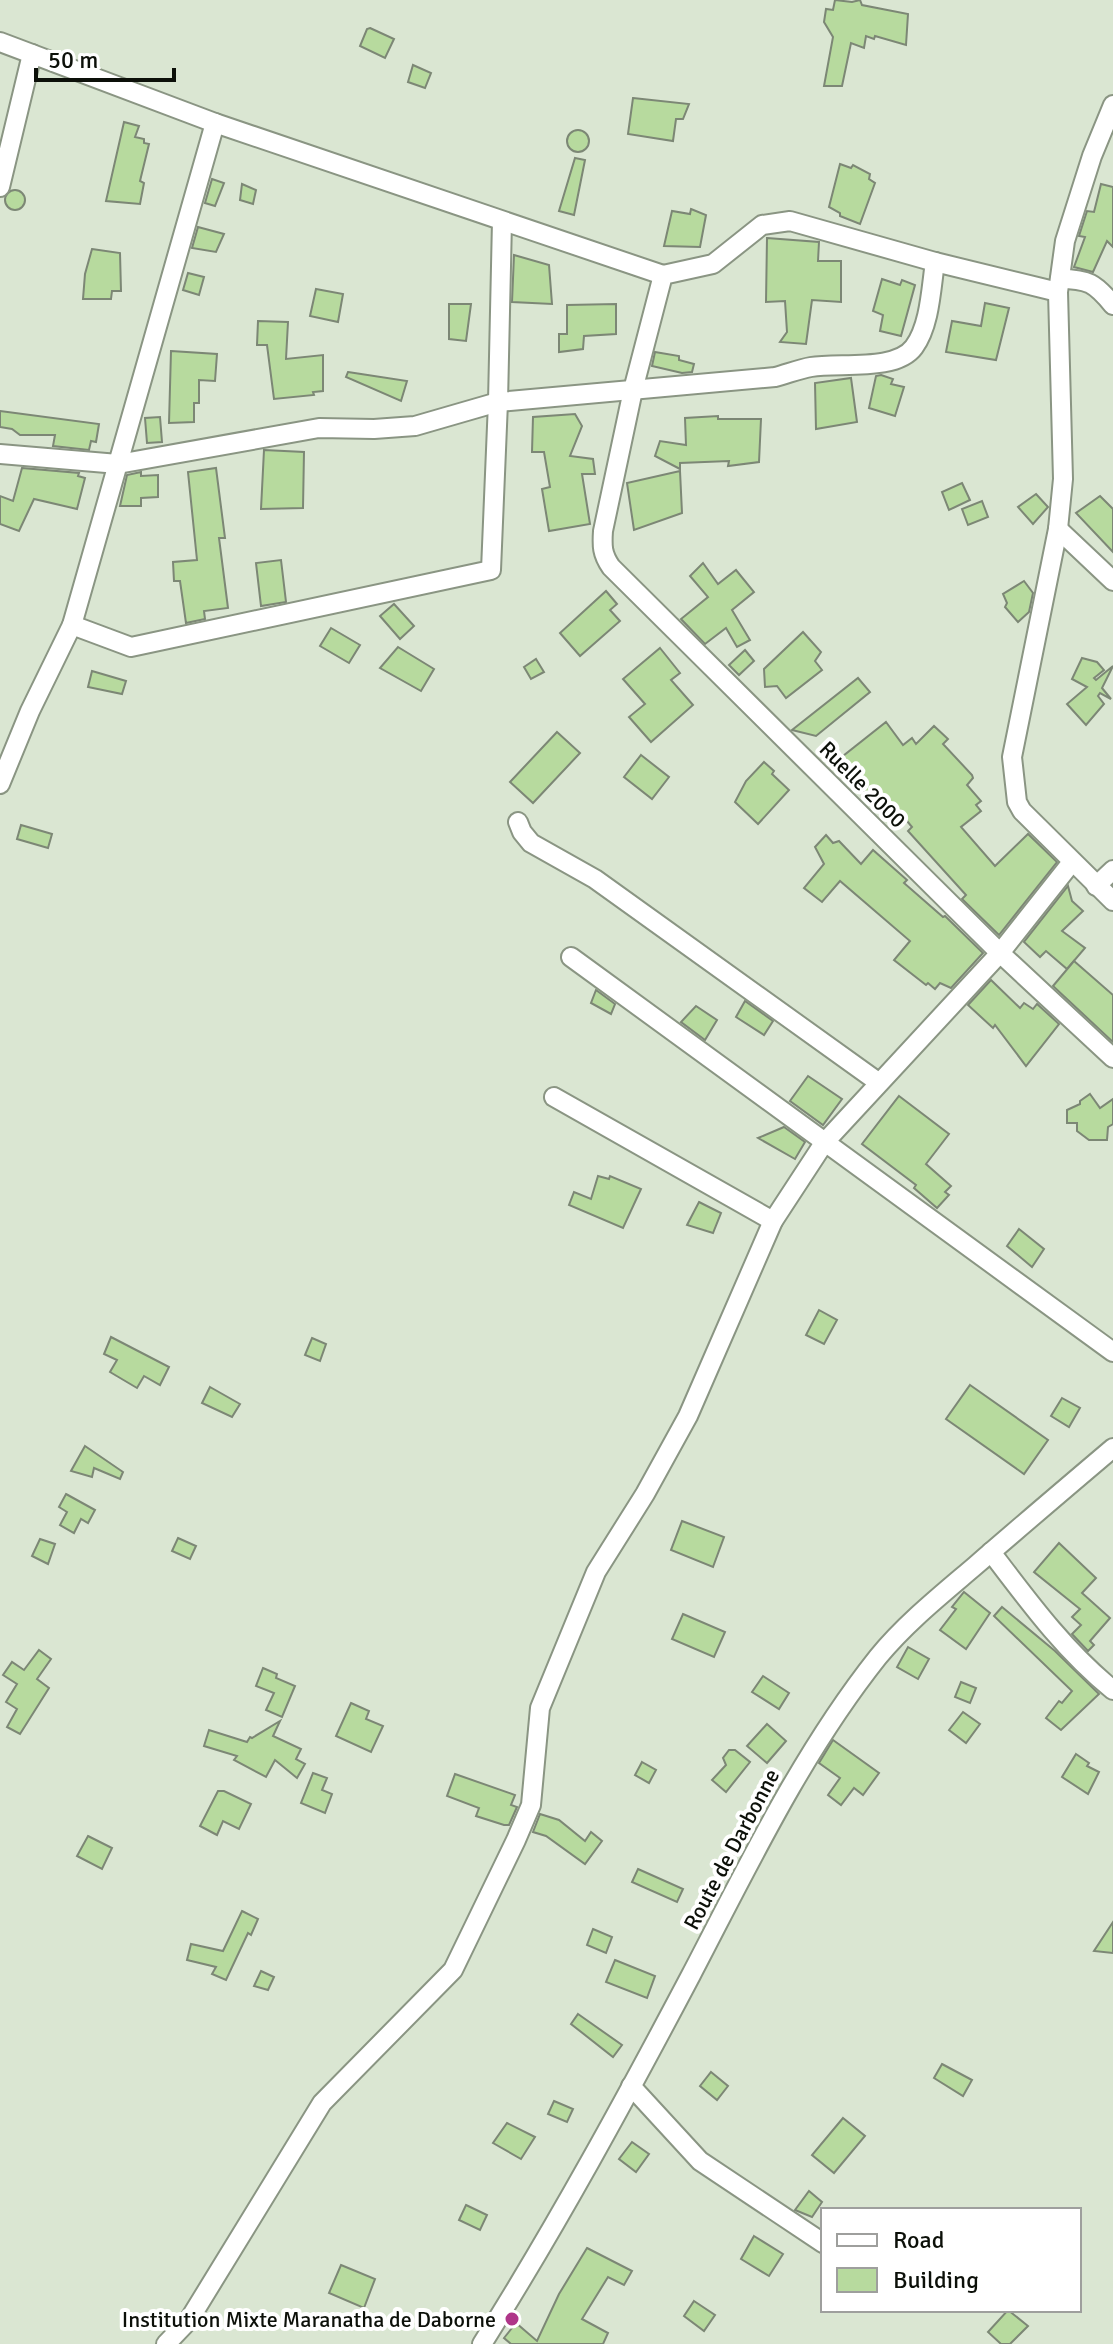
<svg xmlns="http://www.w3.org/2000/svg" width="1113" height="2344" font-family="Signika,sans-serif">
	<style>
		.building { fill: #b7da9e; stroke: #7c8775; stroke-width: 2 }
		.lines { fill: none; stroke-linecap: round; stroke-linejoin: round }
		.street-casing { stroke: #8a9583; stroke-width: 22 }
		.street { stroke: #fff; stroke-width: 18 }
		.poi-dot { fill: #af3689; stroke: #fff; stroke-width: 3 }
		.labels { text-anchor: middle; stroke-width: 8; stroke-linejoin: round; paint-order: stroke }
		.street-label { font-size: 22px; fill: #0c1009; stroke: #fff }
		.poi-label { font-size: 22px; fill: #0c1009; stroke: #fff; text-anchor: end }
	</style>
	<rect width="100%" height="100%" fill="#dae6d2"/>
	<g class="building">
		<polygon points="835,0 852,2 860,0 862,5 908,14 906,45 875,36 874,39 866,36 864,48 851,43 842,86 824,86 833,37 824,22 826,9 833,10"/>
		<polygon points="370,28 394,39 385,58 360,46 367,29"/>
		<polygon points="413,65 431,73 425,88 408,82"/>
		<polygon points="633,98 689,104 683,119 676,119 673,141 628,134"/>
		<polygon points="124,122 139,126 135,137 144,139 144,143 149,144 140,181 144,183 140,204 106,201"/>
		<circle cx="578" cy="141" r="11"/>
		<polygon points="575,158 585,160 574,215 559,211"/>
		<polygon points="840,164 851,168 853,165 870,174 869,179 875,183 860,224 840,216 840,213 829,207"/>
		<polygon points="212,179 224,183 215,206 205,203"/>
		<polygon points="242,184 256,190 253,204 240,200"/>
		<polygon points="1101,184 1113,187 1113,247 1107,241 1093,272 1074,267 1085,237 1079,236 1087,211 1094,212"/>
		<circle cx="15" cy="200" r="10"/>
		<polygon points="691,209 706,215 700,247 664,246 672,211 690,214"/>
		<polygon points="198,227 224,234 216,252 192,248"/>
		<polygon points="767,238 819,242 818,261 841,261 841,302 812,300 806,344 780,342 787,332 785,301 766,302"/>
		<polygon points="92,249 120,253 121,291 112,291 111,299 83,299 85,274"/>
		<polygon points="514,255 549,265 552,304 512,302"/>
		<polygon points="188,273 204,277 199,295 183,290"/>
		<polygon points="882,279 900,285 902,280 915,285 901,336 880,331 883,315 873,311"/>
		<polygon points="316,289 343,294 338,322 310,316"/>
		<polygon points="985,303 1009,308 996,360 946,352 952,321 981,326"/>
		<polygon points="449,304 471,304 466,341 449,339"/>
		<polygon points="616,304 616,334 584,336 583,349 559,352 559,334 567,334 567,305"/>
		<polygon points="258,321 288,322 286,359 323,355 323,391 313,392 314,395 274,399 267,345 257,345"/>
		<polygon points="171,351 217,354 215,381 199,380 199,403 194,403 194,422 169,423"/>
		<polygon points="655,352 679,356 679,360 694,364 692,372 682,373 652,366"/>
		<polygon points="348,372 407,381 401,401 346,377"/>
		<polygon points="881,375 893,379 891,384 904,387 895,416 869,408 876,376"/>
		<polygon points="851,378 857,422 816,429 815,383"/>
		<polygon points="0,411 99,424 96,442 91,441 89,450 53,446 55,435 20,435 12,429 0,427"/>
		<polygon points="575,414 582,426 570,456 593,459 595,474 582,474 590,524 549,531 542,489 550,487 544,452 532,452 533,417"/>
		<polygon points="718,416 718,419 761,419 759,462 728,466 729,461 680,463 680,469 655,456 660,441 686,445 685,418"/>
		<polygon points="160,417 162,442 147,443 145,418"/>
		<polygon points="264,450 304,452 303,508 261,509"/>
		<polygon points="22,468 79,473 78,476 85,478 77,509 34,499 19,531 0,524 0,496 13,501"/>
		<polygon points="216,468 225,538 219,538 228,608 204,611 205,619 186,623 180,581 174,581 173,562 197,560 188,472"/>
		<polygon points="680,471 682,513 634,530 627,483"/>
		<polygon points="141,472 141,476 158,475 158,497 141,498 141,506 120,506 127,475"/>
		<polygon points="962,483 970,500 949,510 942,492"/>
		<polygon points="1036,494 1048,507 1033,524 1018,507"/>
		<polygon points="1100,496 1113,509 1113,552 1076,513"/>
		<polygon points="982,501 988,517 968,525 962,509"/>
		<polygon points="281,560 286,602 261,606 256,563"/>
		<polygon points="703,563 718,584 736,570 754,592 732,610 750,640 737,647 726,628 705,644 681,619 708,597 690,576"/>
		<polygon points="1024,581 1033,593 1029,612 1018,622 1005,607 1007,603 1003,594"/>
		<polygon points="606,591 617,604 610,610 620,621 580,656 560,633"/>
		<polygon points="394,604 414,626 400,639 380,616"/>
		<polygon points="331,628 360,645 349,663 320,646"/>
		<polygon points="803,632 821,652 815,661 822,670 786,698 777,686 765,687 764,669"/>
		<polygon points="398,647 434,669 421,691 380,668"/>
		<polygon points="660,648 680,673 671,680 693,705 651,742 629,717 645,704 623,679"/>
		<polygon points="745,650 754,661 739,675 729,665"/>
		<polygon points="1082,658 1097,662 1104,670 1094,678 1096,680 1113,666 1102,688 1111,699 1100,693 1098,696 1104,704 1086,725 1067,704 1087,687 1072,679"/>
		<polygon points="536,659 544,672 531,679 524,667"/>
		<polygon points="92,671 126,681 122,694 88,687"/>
		<polygon points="858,678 870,692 816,736 792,730"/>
		<polygon points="886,722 903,745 912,738 916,744 934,726 948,739 943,744 972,775 973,778 967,785 981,801 976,805 981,811 961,827 995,866 1028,834 1057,862 999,935 962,899 966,895 908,831 912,827 893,804 882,814 838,760"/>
		<polygon points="557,732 580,753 533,803 510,782"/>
		<polygon points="641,755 669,777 652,799 624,777"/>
		<polygon points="764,762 774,771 772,774 789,790 758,824 735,802 746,781"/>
		<polygon points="21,825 52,834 48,848 17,839"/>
		<polygon points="826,835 833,843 839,841 861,864 873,850 907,880 904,883 943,917 945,916 983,953 951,988 940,983 935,989 928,983 926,985 894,960 910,941 840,881 822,902 804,888 824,864 815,847"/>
		<polygon points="1068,886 1072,901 1083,911 1062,931 1085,948 1067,969 1046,951 1040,957 1024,942"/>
		<polygon points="1074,961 1113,995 1113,1042 1053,986"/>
		<polygon points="991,980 1020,1008 1024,1003 1033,1009 1037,1004 1059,1024 1026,1066 995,1025 993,1028 968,1005"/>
		<polygon points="596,990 615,1004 611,1014 591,1003"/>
		<polygon points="745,1001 773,1021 764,1035 736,1017"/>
		<polygon points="696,1006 717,1020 705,1040 681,1022"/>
		<polygon points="808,1076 842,1099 823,1125 790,1101"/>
		<polygon points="1090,1094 1100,1108 1113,1099 1113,1124 1108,1127 1107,1140 1089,1140 1077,1131 1077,1123 1067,1123 1067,1110 1080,1104 1080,1101"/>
		<polygon points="899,1096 949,1134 926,1164 951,1186 945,1192 949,1195 937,1208 914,1188 916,1185 862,1144"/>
		<polygon points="784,1127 805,1142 795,1159 758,1138"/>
		<polygon points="598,1176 609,1179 610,1176 641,1189 623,1228 569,1205 574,1192 591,1199"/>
		<polygon points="699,1202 721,1213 713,1233 687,1225"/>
		<polygon points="1019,1229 1044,1249 1032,1267 1007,1246"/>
		<polygon points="819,1310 837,1320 824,1344 806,1335"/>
		<polygon points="111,1337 169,1367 160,1385 144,1376 137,1388 110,1372 117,1360 104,1354"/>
		<polygon points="312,1338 326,1344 320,1361 305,1355"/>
		<polygon points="970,1385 1048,1440 1024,1474 946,1419"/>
		<polygon points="210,1387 240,1404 232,1417 202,1403"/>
		<polygon points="1062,1398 1080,1408 1069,1427 1051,1416"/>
		<polygon points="85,1446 123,1472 120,1479 94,1468 92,1477 71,1471"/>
		<polygon points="66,1494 95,1510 88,1523 81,1519 74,1533 60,1525 67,1512 59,1507"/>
		<polygon points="682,1521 724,1537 713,1567 671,1550"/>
		<polygon points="178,1538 196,1546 190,1559 172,1551"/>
		<polygon points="40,1539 55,1544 48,1564 32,1556"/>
		<polygon points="1059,1543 1096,1578 1082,1593 1110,1618 1090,1641 1094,1645 1088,1651 1072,1634 1081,1625 1072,1617 1080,1609 1034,1572"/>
		<polygon points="964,1592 990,1613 966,1649 940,1630 956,1609 952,1607"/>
		<polygon points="1002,1607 1055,1651 1099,1694 1061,1730 1046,1718 1059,1701 1062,1703 1072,1691 994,1616"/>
		<polygon points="683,1614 725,1632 714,1657 672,1639"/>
		<polygon points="908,1647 929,1659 918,1679 897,1667"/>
		<polygon points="39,1650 51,1659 37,1679 49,1688 20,1734 7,1727 17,1709 6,1702 17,1684 3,1675 12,1662 24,1670"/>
		<polygon points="263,1668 277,1674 276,1678 295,1686 282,1717 266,1710 274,1693 256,1686"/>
		<polygon points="763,1676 789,1693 779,1709 752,1692"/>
		<polygon points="961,1682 976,1688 970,1703 955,1697"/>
		<polygon points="351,1703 369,1711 366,1719 383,1726 371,1752 336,1736"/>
		<polygon points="963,1712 980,1724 966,1743 949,1730"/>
		<polygon points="280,1721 273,1736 301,1749 296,1759 305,1764 297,1778 275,1760 266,1777 234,1760 237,1756 204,1746 209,1730 247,1742 250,1737 252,1738"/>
		<polygon points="767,1724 786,1741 767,1763 747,1746"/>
		<polygon points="833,1740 879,1773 863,1795 854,1788 841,1805 828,1795 840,1778 819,1763"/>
		<polygon points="729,1750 735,1750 750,1762 726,1792 712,1780 726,1765 723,1758"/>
		<polygon points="1076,1754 1089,1763 1087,1766 1099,1772 1088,1794 1062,1777"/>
		<polygon points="642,1762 656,1770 649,1783 635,1775"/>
		<polygon points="313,1773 327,1778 322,1790 332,1794 325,1813 301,1803"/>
		<polygon points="455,1774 515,1795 511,1805 517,1807 509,1825 504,1825 476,1816 479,1808 447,1796"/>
		<polygon points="218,1791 224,1791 251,1804 239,1829 223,1821 217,1835 200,1826"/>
		<polygon points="540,1814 559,1820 585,1841 591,1832 602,1841 585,1864 546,1836 533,1832"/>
		<polygon points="88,1836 112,1848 102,1869 77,1856"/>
		<polygon points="638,1869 683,1889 677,1902 632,1882"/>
		<polygon points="242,1911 258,1919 251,1935 248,1933 226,1980 212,1974 216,1967 187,1960 191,1944 223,1951"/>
		<polygon points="1113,1922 1113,1953 1094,1951"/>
		<polygon points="593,1929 612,1937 606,1953 587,1945"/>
		<polygon points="615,1960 655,1976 647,1998 606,1982"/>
		<polygon points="261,1971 274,1977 268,1990 254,1986"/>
		<polygon points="578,2014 622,2045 613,2057 571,2024"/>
		<polygon points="942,2064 972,2080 963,2096 934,2078"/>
		<polygon points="711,2072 728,2086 717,2100 700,2086"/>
		<polygon points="554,2101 573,2109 567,2122 548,2114"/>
		<polygon points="843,2118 865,2136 834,2173 812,2155"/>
		<polygon points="507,2123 535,2137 521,2159 493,2143"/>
		<polygon points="632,2142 649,2154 636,2172 619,2159"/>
		<polygon points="809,2191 822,2202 812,2217 795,2210"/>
		<polygon points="466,2205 487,2215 480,2230 459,2220"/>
		<polygon points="754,2236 783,2254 769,2276 741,2259"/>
		<polygon points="587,2248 632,2271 624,2285 608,2277 582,2319 608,2333 603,2344 511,2344 504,2338 516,2323 537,2341 559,2294"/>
		<polygon points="341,2265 375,2279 364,2308 329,2293"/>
		<polygon points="694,2301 715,2315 704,2331 684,2316"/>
		<polygon points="1008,2310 1028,2326 1010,2344 1001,2344 988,2332"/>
	</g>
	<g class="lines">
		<g class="street-casing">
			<g id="street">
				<polyline points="0,42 215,123 663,275"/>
				<polyline points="1113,105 1092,156 1065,241 1058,292 1063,479 1058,529 1012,757 1017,802 1022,811 1113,901"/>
				<polyline points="0,187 32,54"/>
				<path d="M1060 279C1088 279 1095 283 1113 305"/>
				<path d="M1058 292 935 262 790 221 762 225 713 264 663 275 633 390 603 531C602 546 602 554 611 567L1000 953 1113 1058"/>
				<path d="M0 454 118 464 319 428 374 429 415 426 498 402 775 377C787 374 799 369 811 367 838 362 896 372 914 347 930 325 931 289 935 262"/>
				<polyline points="1058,529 1113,581"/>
				<polyline points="72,625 131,647 491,570 498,402 502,221"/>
				<polyline points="0,784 30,711 72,625 215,123"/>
				<polyline points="518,822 522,832 531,843 595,879 878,1082"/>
				<polyline points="1096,886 1113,870"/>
				<polyline points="571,957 1113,1352"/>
				<polyline points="554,1097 773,1221"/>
				<path d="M991 1552C1029 1602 1064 1650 1113 1690"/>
				<polyline points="631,2086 700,2161 823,2243"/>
				<polyline points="166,2344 189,2320 322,2103 453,1970 516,1840 531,1805 540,1708 596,1572 645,1494 688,1416 773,1221 824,1143 1000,953 1072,862"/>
				<path d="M482 2344C557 2225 625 2100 691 1975 748 1866 801 1754 878 1657 906 1623 941 1595 975 1566 1021 1526 1067 1487 1113 1448"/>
			</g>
		</g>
		<use href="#street" class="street"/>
	</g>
	<circle class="poi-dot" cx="512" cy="2319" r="8"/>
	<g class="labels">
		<g class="street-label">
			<text transform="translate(863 784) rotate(45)" y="8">Ruelle 2000</text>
			<text transform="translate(731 1849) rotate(-62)" y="8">Route de Darbonne</text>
		</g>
		<g class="poi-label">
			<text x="496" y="2327">Institution Mixte Maranatha de Daborne</text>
		</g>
	</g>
	<rect x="821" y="2208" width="260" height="104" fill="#ffffff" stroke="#9e9f9d" stroke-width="2"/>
	<rect x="837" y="2234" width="40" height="12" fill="#ffffff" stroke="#9e9f9d" stroke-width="2"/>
	<text x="893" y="2248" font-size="24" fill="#0c1009">Road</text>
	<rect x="837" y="2268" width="40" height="24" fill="#b7da9e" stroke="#9e9f9d" stroke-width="2"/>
	<text x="893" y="2288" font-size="24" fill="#0c1009">Building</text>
	<path d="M36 68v12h138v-12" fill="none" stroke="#0c1009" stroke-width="4"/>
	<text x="48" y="68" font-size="24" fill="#0c1009" stroke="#ffffff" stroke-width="6" paint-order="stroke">50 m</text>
</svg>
